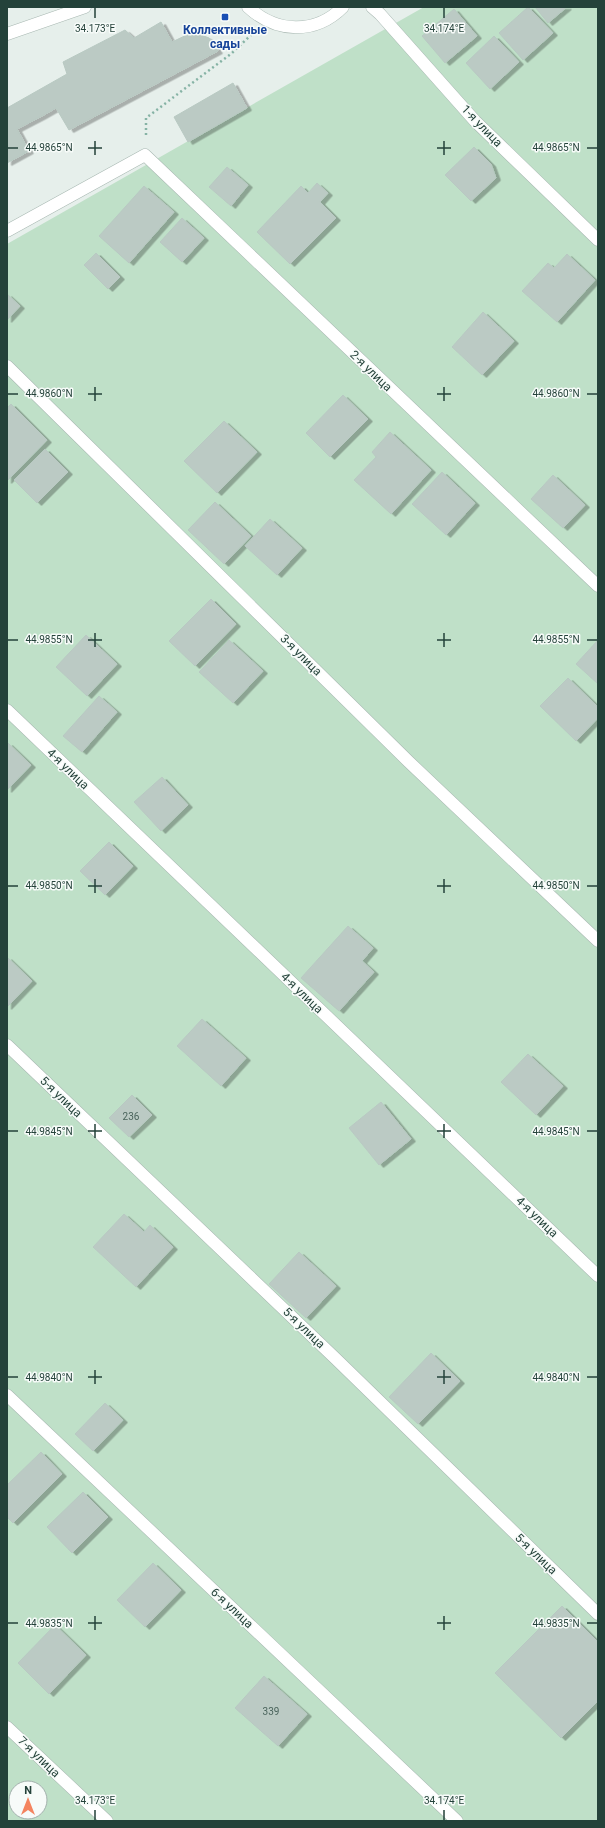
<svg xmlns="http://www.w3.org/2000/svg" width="605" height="1828" font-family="Roboto,sans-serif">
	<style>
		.green { fill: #bfe0c8; fill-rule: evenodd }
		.building { fill: #bbcac4; stroke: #b8c9c2; filter: url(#shadow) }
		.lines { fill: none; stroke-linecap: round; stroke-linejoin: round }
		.minor-casing { stroke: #a8b8b2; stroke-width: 13 }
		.path { stroke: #86b3a5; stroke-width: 2.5; stroke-dasharray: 2 3; stroke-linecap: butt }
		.minor { stroke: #fff; stroke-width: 12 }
		.ticks { fill: none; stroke: #24423a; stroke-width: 1.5 }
		.transit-dot { fill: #1a4fb4; stroke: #f7fbf9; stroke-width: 1.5 }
		.labels { text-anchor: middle; stroke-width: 3; stroke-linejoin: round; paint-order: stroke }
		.number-label { font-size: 10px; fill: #4a645c }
		.transit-label { font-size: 12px; font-weight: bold; fill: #164399; stroke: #f7fbf9 }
		.street-label { font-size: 12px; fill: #24423a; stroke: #f7fbf9 }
		.ticks-label { font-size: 10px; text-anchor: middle; fill: #24423a; stroke: #f7fbf9; stroke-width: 3; stroke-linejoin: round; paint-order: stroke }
	</style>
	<defs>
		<filter id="shadow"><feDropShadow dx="4.5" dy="2.5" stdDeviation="0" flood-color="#0004"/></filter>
	</defs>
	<rect width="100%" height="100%" fill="#e6efeb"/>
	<path class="green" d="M424 7H598V1821H7V244ZM16 1788H40V1812H16Z"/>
	<g class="building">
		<polygon points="528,7 553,33 523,60 499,33"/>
		<polygon points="535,7 567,7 548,23"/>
		<polygon points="454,9 477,36 445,63 422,36"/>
		<polygon points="161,22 172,42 193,32 209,38 218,51 69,130 56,108 42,116 17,129 29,151 7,163 7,108 67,74 63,62 125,30 134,38"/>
		<polygon points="494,36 519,62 490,89 466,63"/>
		<polygon points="233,83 247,108 188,142 174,117"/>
		<polygon points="474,147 491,164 496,178 471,201 445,175"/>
		<polygon points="227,167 248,185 231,206 209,187"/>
		<polygon points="317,183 328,193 320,202 336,218 290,264 257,232 301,186 308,193"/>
		<polygon points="144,186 174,212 129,263 99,236"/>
		<polygon points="182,218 204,238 182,262 160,242"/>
		<polygon points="96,253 120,277 108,289 84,265"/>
		<polygon points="567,254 595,280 557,322 522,291 548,263 554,268"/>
		<polygon points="7,294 20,306 7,320"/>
		<polygon points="483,312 514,341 482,375 452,347"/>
		<polygon points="343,395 368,419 330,457 306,433"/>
		<polygon points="11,404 47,440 7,481 7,408"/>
		<polygon points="224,421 257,452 217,493 184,461"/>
		<polygon points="390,432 431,470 391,514 354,480 376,457 372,452"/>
		<polygon points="45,449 68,472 37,503 14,480"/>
		<polygon points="442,472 475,503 446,535 412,504"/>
		<polygon points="553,475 585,505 563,528 531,499"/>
		<polygon points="215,502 251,536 224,564 188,530"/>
		<polygon points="270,519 302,548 277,575 245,546"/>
		<polygon points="211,599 236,624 195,666 169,641"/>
		<polygon points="86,635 117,664 87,696 56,667"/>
		<polygon points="229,640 263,671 233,703 199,672"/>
		<polygon points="598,640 598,684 576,664"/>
		<polygon points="568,678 598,707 598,718 576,741 540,706"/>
		<polygon points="99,696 117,712 82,752 63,736"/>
		<polygon points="8,743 31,765 7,790 7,744"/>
		<polygon points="162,777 188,805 161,831 134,802"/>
		<polygon points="109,842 133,866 105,895 80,871"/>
		<polygon points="348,926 373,948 362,961 374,972 339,1011 301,978"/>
		<polygon points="7,957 32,981 7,1007"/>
		<polygon points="202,1019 246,1058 221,1086 177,1046"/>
		<polygon points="528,1054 563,1086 536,1115 501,1082"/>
		<polygon points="132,1095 152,1115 129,1137 109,1118"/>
		<polygon points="381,1102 411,1139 379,1165 349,1128"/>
		<polygon points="124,1214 144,1232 150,1225 173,1247 136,1287 93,1247"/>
		<polygon points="299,1252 336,1286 306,1318 269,1284"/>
		<polygon points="431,1353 460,1381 418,1424 389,1397"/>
		<polygon points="105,1403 123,1420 93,1451 75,1434"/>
		<polygon points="41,1452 62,1474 13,1523 7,1517 7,1485"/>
		<polygon points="83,1492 108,1517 72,1553 47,1527"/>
		<polygon points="153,1563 181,1590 145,1627 117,1600"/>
		<polygon points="562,1606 598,1642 598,1701 561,1738 495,1673"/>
		<polygon points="55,1625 86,1655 49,1694 18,1663"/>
		<polygon points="264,1676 307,1714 278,1746 235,1708"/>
	</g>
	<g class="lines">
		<g class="minor-casing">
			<g id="minor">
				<path d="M248 7C276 33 315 35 343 7"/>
				<polyline points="372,7 380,14 475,121 598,240"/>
				<polyline points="7,34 85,7"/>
				<polyline points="7,231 145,155 598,586"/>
				<polyline points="7,366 409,762 598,941"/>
				<polyline points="7,710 598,1276"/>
				<polyline points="7,1045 336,1359 598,1614"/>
				<polyline points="7,1395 457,1821"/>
				<polyline points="7,1727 107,1821"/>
			</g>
		</g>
		<polyline class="path" points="146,135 146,118 232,53 251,35"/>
		<use href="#minor" class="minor"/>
	</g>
	<path class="ticks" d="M95 8V18M444 8V18M95 141V155M444 141V155M8 148H18M88 148H102M437 148H451M587 148H597M95 387V401M444 387V401M8 394H18M88 394H102M437 394H451M587 394H597M95 633V647M444 633V647M8 640H18M88 640H102M437 640H451M587 640H597M95 879V893M444 879V893M8 886H18M88 886H102M437 886H451M587 886H597M95 1124V1138M444 1124V1138M8 1131H18M88 1131H102M437 1131H451M587 1131H597M95 1370V1384M444 1370V1384M8 1377H18M88 1377H102M437 1377H451M587 1377H597M95 1616V1630M444 1616V1630M8 1623H18M88 1623H102M437 1623H451M587 1623H597M95 1810V1820M444 1810V1820"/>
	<rect class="transit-dot" x="221" y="13" width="8" height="8" rx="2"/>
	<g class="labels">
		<g class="number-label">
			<text x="131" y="1120">236</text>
			<text x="271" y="1715">339</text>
		</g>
		<g class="transit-label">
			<text x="225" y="34">Коллективные<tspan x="225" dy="14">сады</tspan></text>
		</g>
		<g class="street-label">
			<text transform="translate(482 126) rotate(46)" y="4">1-я улица</text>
			<text transform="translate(371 371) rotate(44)" y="4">2-я улица</text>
			<text transform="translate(301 655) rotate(45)" y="4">3-я улица</text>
			<text transform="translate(68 769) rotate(44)" y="4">4-я улица</text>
			<text transform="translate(302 993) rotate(44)" y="4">4-я улица</text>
			<text transform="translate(61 1097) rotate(44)" y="4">5-я улица</text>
			<text transform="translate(537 1217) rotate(44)" y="4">4-я улица</text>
			<text transform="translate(304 1328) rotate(44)" y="4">5-я улица</text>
			<text transform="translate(536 1554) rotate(44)" y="4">5-я улица</text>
			<text transform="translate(232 1608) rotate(43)" y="4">6-я улица</text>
			<text transform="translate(39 1757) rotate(44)" y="4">7-я улица</text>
		</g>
	</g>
	<g class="ticks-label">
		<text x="95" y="32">34.173°E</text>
		<text x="444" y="32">34.174°E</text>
		<text x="49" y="151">44.9865°N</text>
		<text x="556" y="151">44.9865°N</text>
		<text x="49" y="397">44.9860°N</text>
		<text x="556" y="397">44.9860°N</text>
		<text x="49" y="643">44.9855°N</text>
		<text x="556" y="643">44.9855°N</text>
		<text x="49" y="889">44.9850°N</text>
		<text x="556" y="889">44.9850°N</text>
		<text x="49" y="1135">44.9845°N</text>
		<text x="556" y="1135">44.9845°N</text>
		<text x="49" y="1381">44.9840°N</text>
		<text x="556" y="1381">44.9840°N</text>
		<text x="49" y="1627">44.9835°N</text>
		<text x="556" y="1627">44.9835°N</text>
		<text x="95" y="1804">34.173°E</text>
		<text x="444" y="1804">34.174°E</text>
	</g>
	<rect width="605" height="1828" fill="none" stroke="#24423a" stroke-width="16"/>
	<g transform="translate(28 1800)"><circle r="19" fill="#f7fbf9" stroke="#a3b1ad"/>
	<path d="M0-3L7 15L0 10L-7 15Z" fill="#f4845f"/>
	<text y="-6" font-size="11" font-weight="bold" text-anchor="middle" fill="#24423a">N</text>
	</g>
</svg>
